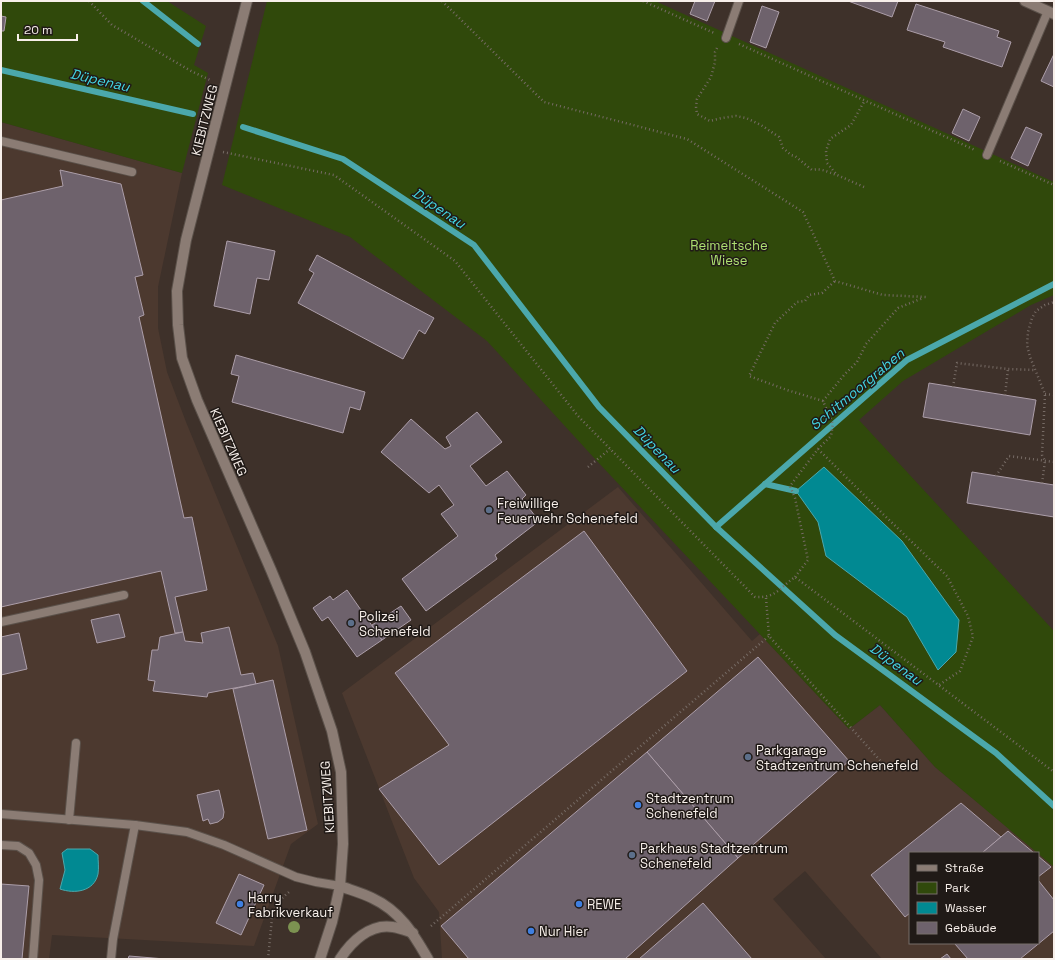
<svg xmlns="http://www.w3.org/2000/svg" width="1055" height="960" font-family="'Space Grotesk',sans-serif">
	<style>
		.built { fill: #4c392f }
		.green { fill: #30490b; fill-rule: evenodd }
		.water { fill: #018992; stroke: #4ba8ac }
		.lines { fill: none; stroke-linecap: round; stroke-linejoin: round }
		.stream { stroke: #4ba8ac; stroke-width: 6 }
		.building { fill: #6e626c; stroke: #ac9ea9 }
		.service-casing { stroke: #5b514a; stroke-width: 10 }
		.minor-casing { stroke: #5b514a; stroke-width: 12 }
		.tertiary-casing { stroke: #5b514a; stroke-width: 12 }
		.path { stroke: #766b65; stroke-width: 2.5; stroke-dasharray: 1 3; stroke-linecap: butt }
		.service { stroke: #8b7c74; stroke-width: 8 }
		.minor { stroke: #8b7c74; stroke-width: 10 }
		.tertiary { stroke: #8b7c74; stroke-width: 10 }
		.tree { fill: #7c9251 }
		.service-dot { fill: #5c6f8a; stroke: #201a17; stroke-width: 1.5 }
		.shop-dot { fill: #3f7fe0; stroke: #201a17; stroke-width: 1.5 }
		.labels { text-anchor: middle; stroke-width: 3; stroke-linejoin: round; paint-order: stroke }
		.street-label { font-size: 13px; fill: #f7efea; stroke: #201a17 }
		.park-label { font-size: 13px; fill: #aee171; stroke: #201a17 }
		.poi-label { font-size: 13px; fill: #f7efea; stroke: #201a17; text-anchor: start }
		.water-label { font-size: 14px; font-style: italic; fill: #43d6e2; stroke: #201a17 }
	</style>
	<rect width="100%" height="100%" fill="#3e312a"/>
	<g class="built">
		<polygon points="1,122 182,173 158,287 158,328 167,372 186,422 278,646 318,824 291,844 254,946 52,935 49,959 1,959"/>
		<polygon points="618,487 752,641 760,634 849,729 880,705 935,767 1038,853 910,853 910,943 1038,943 1038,853 1054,867 1054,959 882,959 805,871 773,899 826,959 442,959 439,912 414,878 342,693"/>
	</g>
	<g class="green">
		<polygon points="1,1 167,1 206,26 194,65 208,73 182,173 1,122"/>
		<path d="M267 1H655L1054 182V295L1031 305 903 381 859 420 1054 631V867L935 767 880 705 849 729 596 460 487 341 350 237 222 185ZM818 522 956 652 939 670 907 617 826 556Z"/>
	</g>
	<g class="water">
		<polygon points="824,467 902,541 959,620 956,652 938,670 907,617 826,556 818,522 796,491"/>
		<path d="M67 849H90L98 855C98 860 99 868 98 874 94 892 74 894 60 889L65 870 62 853Z"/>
	</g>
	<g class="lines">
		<g class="stream">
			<polyline points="143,1 198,44"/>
			<polyline points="1,70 193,114"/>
			<polyline points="243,127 343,159 474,245 599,407 716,527 835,635 996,753 1054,806"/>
			<polyline points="765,484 796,491"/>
			<polyline points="716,527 907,360 1054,284"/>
		</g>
	</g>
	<g class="building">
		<polygon points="695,1 715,1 707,21 690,14"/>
		<polygon points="848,1 898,1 892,17"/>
		<polygon points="916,4 999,31 997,37 1011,42 1002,67 943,47 945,42 907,30"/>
		<polygon points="762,6 779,12 766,48 750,42"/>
		<polygon points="1,16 6,17 4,31 1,31"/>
		<polygon points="1054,54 1054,87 1041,81"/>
		<polygon points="963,109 980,117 969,141 952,133"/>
		<polygon points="1026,127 1042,134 1028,166 1011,158"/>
		<polygon points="60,170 121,184 143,275 135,277 144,315 139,317 184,518 192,517 207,590 175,597 183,632 175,633 161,571 1,607 1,200 63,186"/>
		<polygon points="227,241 275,251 269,280 257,278 250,314 214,306"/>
		<polygon points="317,255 434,318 425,334 419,330 403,359 298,303 314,273 309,270"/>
		<polygon points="236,355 365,392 360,410 350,407 343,433 232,402 239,376 231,374"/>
		<polygon points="929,383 1036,400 1030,435 923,417"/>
		<polygon points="477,412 502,442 470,466 486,486 507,471 526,495 522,499 539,521 495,555 497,559 426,611 402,579 458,536 441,514 454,505 439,485 429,493 381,452 411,419 445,449 451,446 446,437"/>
		<polygon points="972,472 1054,485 1054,517 967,503"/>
		<polygon points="584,531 687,671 439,865 379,789 449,745 395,673"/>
		<polygon points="347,590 382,640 357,657 328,617 322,621 313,608 330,596 333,600"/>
		<polygon points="401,606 411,620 382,640 372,625"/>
		<polygon points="119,614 125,637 97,643 91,620"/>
		<polygon points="229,627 241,675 253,673 256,684 208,693 207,697 153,691 155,681 148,680 152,650 158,650 160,637 183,632 185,641 203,643 201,633"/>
		<polygon points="19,633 27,669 1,675 1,637"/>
		<polygon points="758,657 849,761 738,858 647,752"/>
		<polygon points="273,680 307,830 268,839 233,689"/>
		<polygon points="647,752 738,858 625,959 469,959 441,926"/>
		<polygon points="219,790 224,812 223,818 218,822 210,824 208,819 203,821 197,795"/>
		<polygon points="961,803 1001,837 982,853 910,853 910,913 905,917 871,875"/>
		<polygon points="1008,831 1034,853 982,853"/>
		<polygon points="1038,856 1051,867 1038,877"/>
		<polygon points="239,874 264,885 241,935 216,923"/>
		<polygon points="1038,880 1054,900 1054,931 1020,959 968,959 955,944 957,943 1038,943"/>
		<polygon points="1,884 29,886 22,959 1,959"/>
		<polygon points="703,903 752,959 639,959"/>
		<polygon points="947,954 951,959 940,959"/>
		<polygon points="129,956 165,959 128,959"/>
	</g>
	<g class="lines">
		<g class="service-casing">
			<g id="service">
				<polyline points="726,38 739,1"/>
				<polyline points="1,141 132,172"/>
				<polyline points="987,155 1048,11"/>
				<polyline points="1,622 124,595"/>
				<polyline points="1,814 135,825 187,832 224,845 296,877 316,882 340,886"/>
				<polyline points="69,820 76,743"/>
				<polyline points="1,845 18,846 29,853 36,865 39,880 33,959"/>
				<polyline points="111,959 113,939 135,825"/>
			</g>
		</g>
		<g class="minor-casing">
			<g id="minor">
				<polyline points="1025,1 1054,14"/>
				<path d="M340 886C351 890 362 893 372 898 400 911 413 933 428 959"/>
				<path d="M340 959C351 942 370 923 393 927 400 928 407 931 413 933"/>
			</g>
		</g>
		<g class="tertiary-casing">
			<polyline id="tertiary" points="247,1 186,240 177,291 178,325 182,358 197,400 271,570 305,652 332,731 341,772 343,844 340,886 332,922 320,959"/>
		</g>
		<g class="path">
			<polyline points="89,1 112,25 191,71 210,80"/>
			<polyline points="442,1 544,102 687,139 803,212 835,281 883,295 926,297"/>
			<polyline points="643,1 714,33"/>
			<polyline points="739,44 975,150"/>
			<path d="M717 48 715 52V62L711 77 697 99 696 107 697 114 710 121 722 118 736 116 746 118 761 125 779 137 783 148 791 155 795 156 812 170C822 168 827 172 837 175"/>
			<path d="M223 152 334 175 455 261 578 416 755 597C777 598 779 588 795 577L1054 772"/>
			<polyline points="1000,161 1054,185"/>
			<polyline points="864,187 837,175 827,163 826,151 830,139 851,125 865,100"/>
			<polyline points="953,387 957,363 1008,369 1035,370"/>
			<polyline points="1045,394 1054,395"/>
			<polyline points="1005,395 1008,369"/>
			<polyline points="823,401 787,390 749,376 775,323 797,302 805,301 809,295 822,293 835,281"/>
			<polyline points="823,401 844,375 857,362 866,344 898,308 923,298"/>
			<polyline points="818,449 883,514 947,576 968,616 973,637 960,671 939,685"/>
			<polyline points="588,467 610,449"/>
			<polyline points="996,476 1009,456 1054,462"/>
			<polyline points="1042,483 1045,461 1042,455 1045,394 1030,357 1027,345 1028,332 1032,318 1036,311 1045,305 1054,302"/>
			<polyline points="795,577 808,560 795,498 790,486 818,449 831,436 833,424 823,401"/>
			<polyline points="766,598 769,636 885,766"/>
			<polyline points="431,926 769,636"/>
			<polyline points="268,959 272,918 278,902 290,891"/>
		</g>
		<use href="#service" class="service"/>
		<use href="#minor" class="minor"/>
		<use href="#tertiary" class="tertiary"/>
	</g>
	<circle class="tree" cx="294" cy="927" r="6"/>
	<g class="service-dot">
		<circle cx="489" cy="510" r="4"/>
		<circle cx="351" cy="623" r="4"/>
		<circle cx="748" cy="757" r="4"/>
		<circle cx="632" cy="855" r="4"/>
	</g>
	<g class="shop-dot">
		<circle cx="638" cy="805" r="4"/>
		<circle cx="240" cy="904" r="4"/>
		<circle cx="579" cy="904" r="4"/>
		<circle cx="531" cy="931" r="4"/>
	</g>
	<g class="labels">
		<g class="street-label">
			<text transform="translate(204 120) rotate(-76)" y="5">KIEBITZWEG</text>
			<text transform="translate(229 442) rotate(66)" y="5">KIEBITZWEG</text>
			<text transform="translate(327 797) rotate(-94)" y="5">KIEBITZWEG</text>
		</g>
		<g class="park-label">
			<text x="729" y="250">Reimeltsche<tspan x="729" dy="15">Wiese</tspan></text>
		</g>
		<g class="poi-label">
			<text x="497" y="508">Freiwillige<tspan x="497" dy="15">Feuerwehr Schenefeld</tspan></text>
			<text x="359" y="621">Polizei<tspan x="359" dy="15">Schenefeld</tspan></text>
			<text x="756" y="755">Parkgarage<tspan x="756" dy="15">Stadtzentrum Schenefeld</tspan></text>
			<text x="646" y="803">Stadtzentrum<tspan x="646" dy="15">Schenefeld</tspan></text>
			<text x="640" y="853">Parkhaus Stadtzentrum<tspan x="640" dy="15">Schenefeld</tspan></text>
			<text x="248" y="902">Harry<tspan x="248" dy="15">Fabrikverkauf</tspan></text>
			<text x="587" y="909">REWE</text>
			<text x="539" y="936">Nur Hier</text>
		</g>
		<g class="water-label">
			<text transform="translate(100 80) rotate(13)" y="5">Düpenau</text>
			<text transform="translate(439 208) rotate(34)" y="5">Düpenau</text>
			<text transform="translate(857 389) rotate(-40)" y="5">Schitmoorgraben</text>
			<text transform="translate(657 449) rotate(46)" y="5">Düpenau</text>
			<text transform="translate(896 664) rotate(36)" y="5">Düpenau</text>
		</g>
	</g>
	<rect width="1055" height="960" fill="none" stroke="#f7efea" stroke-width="4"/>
	<rect x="909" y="852" width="130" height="92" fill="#201a17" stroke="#766f6b"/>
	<rect x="917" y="865" width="20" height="6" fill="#8b7c74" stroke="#766f6b"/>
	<text x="945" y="872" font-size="12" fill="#f7efea">Straße</text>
	<rect x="917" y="882" width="20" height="12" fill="#30490b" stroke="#766f6b"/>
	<text x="945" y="892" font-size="12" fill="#f7efea">Park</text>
	<rect x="917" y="902" width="20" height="12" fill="#018992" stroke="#766f6b"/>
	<text x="945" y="912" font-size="12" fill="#f7efea">Wasser</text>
	<rect x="917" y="922" width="20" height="12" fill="#6e626c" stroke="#766f6b"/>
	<text x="945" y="932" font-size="12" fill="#f7efea">Gebäude</text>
	<path d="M18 34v6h59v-6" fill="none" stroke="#f7efea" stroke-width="2"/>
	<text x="24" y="34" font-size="12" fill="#f7efea" stroke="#201a17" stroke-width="3" paint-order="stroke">20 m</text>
</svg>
